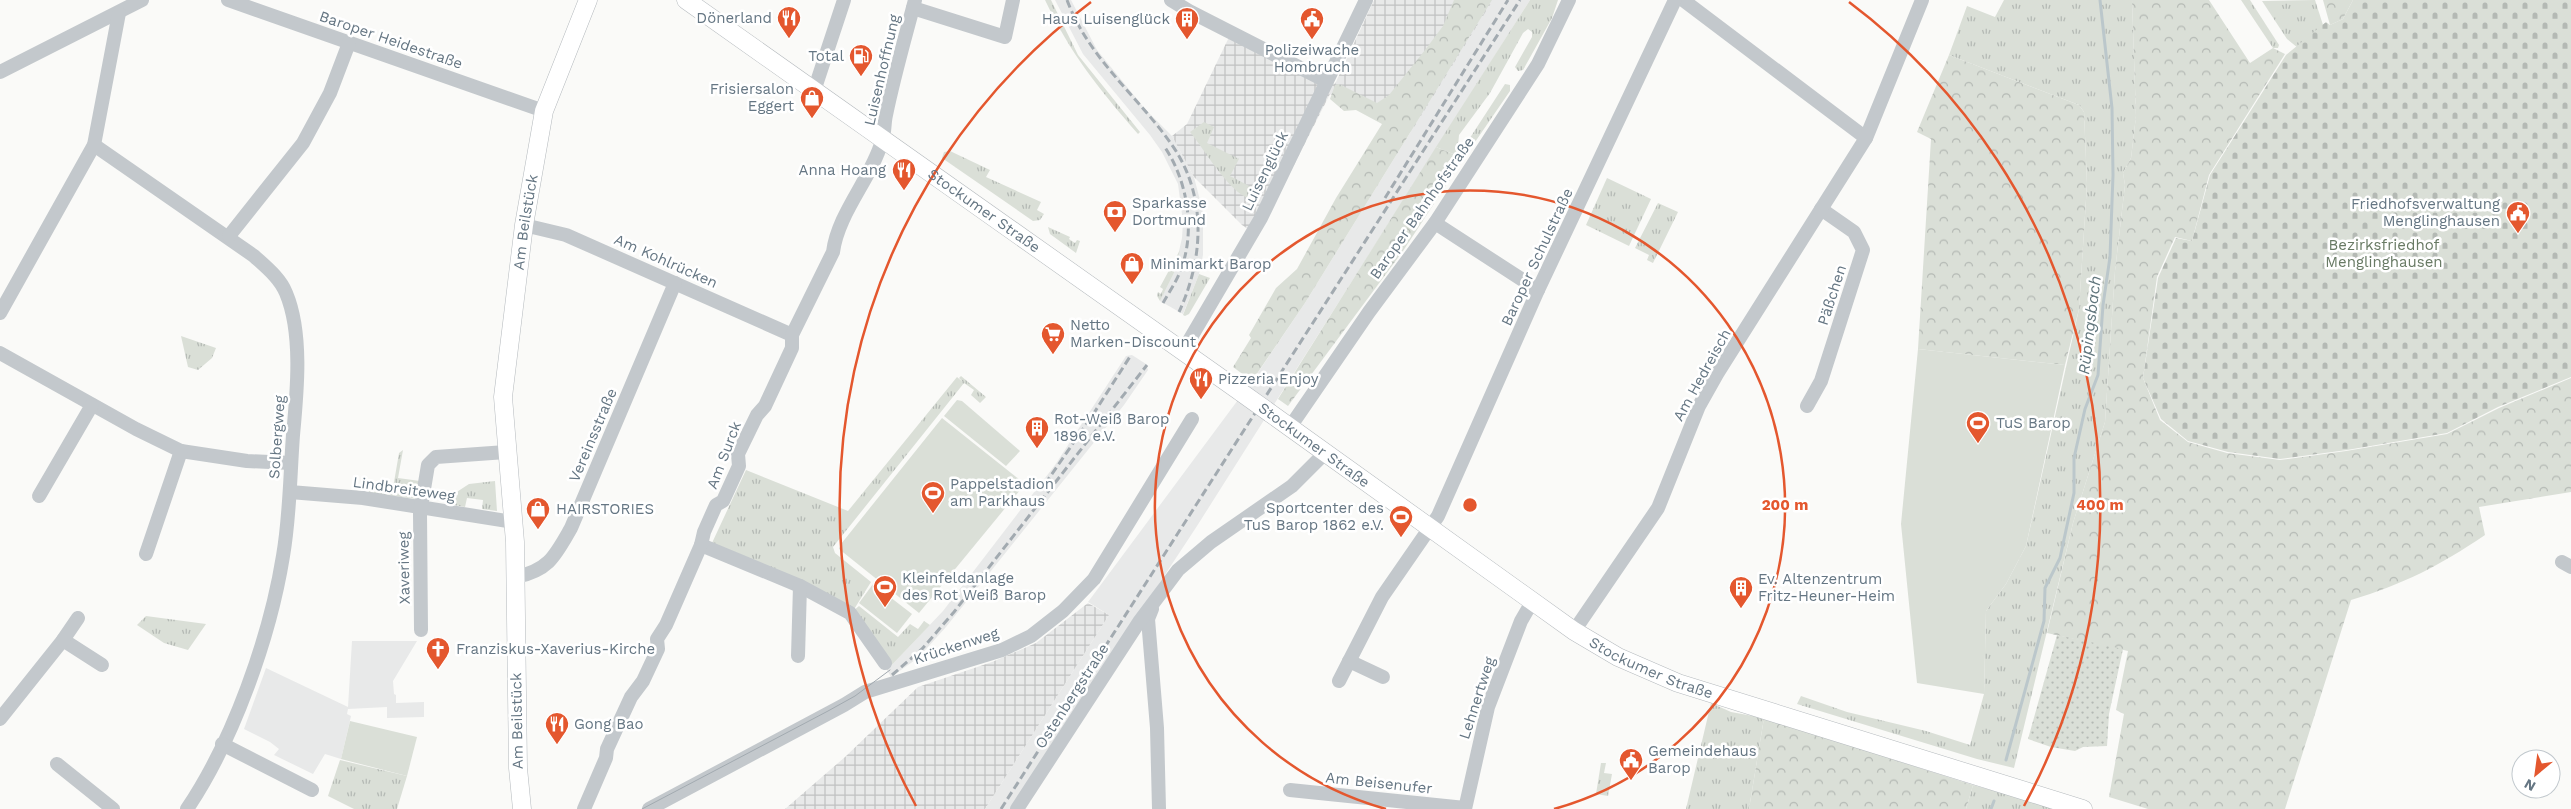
<svg xmlns="http://www.w3.org/2000/svg" width="2571" height="809" font-family="'Work Sans',sans-serif">
	<style>
		.built { fill: #e8e9e9 }
		.industrial { fill: url(#industrial-grid) }
		.grass { fill: url(#grass-tufts) }
		.forest { fill: url(#forest-crowns) }
		.cemetery { fill: url(#cemetery-stones) }
		.garden { fill: url(#garden-dots) }
		.pitch { fill: #dadfd7 }
		.lines { fill: none; stroke-linecap: round; stroke-linejoin: round }
		.stream { stroke: #bbc7cb; stroke-width: 3 }
		.major-casing { stroke: #b5babe; stroke-width: 19 }
		.minor { stroke: #c3c8cc; stroke-width: 14 }
		.major { stroke: #fff; stroke-width: 18 }
		.tram { stroke: #a2aab0; stroke-width: 1 }
		.rail { stroke: #a2aab0; stroke-width: 3; stroke-dasharray: 8 4; stroke-linecap: butt }
		.major-bridge-casing { stroke: #b5babe; stroke-width: 19; stroke-linecap: butt }
		.major-bridge { stroke: #fff; stroke-width: 18 }
		.ring { fill: none; stroke: #e4572e; stroke-width: 2.5 }
		.labels { text-anchor: middle; stroke-width: 5; stroke-linejoin: round; paint-order: stroke }
		.poi-label { font-size: 15px; fill: #657683; stroke: #fff; text-anchor: start }
		.street-label { font-size: 15px; fill: #657683; stroke: #fff }
		.park-label { font-size: 15px; fill: #687a64; stroke: #fff }
		.water-label { font-size: 16px; font-style: italic; fill: #60757c; stroke: #fff }
		.centre { fill: #e4572e; stroke: #fff; stroke-width: 2.5 }
		.ring-label { font-size: 15px; text-anchor: middle; font-weight: bold; fill: #e4572e; stroke: #fff; stroke-width: 5; stroke-linejoin: round; paint-order: stroke }
	</style>
	<defs>
		<pattern id="industrial-grid" width="8" height="8" patternUnits="userSpaceOnUse" patternTransform="scale(1.25)"><rect width="8" height="8" fill="#e8e9e9"/><path d="M0 4h8M4 0v8" fill="none" stroke="#c0c1c2"/></pattern>
		<pattern id="grass-tufts" width="24" height="20" patternUnits="userSpaceOnUse" patternTransform="scale(1.25)"><rect width="24" height="20" fill="#dadfd7"/><path d="M3 7l-1-3M5 7V3M7 7l1-3M15 17l-1-3M17 17v-4M19 17l1-3" fill="none" stroke="#b4b9b4"/></pattern>
		<pattern id="forest-crowns" width="20" height="18" patternUnits="userSpaceOnUse" patternTransform="scale(1.25)"><rect width="20" height="18" fill="#dadfd7"/><path d="M2 6a3 3 0 1 1 6 0M12 15a3 3 0 1 1 6 0" fill="none" stroke="#b4b9b4"/></pattern>
		<pattern id="cemetery-stones" width="16" height="16" patternUnits="userSpaceOnUse" patternTransform="scale(1.25)"><rect width="16" height="16" fill="#dadfd7"/><path d="M2 7V4a2 2 0 0 1 4 0v3zM10 15v-3a2 2 0 0 1 4 0v3z" fill="#b4b9b4"/></pattern>
		<pattern id="garden-dots" width="8" height="8" patternUnits="userSpaceOnUse" patternTransform="scale(1.25)"><rect width="8" height="8" fill="#dadfd7"/><path d="M2 2h.1M6 6h.1" fill="none" stroke="#b4b9b4" stroke-width="1.8" stroke-linecap="round"/></pattern>
	</defs>
	<rect width="100%" height="100%" fill="#fafaf8"/>
	<g class="built">
		<polygon points="1055,0 1071,0 1097,50 1145,109 1172,136 1194,177 1203,212 1203,255 1199,274 1183,314 1160,301 1174,273 1182,238 1183,222 1178,184 1162,152 1150,135 1083,54"/>
		<polygon points="1492,0 1530,0 1197,526 1011,809 985,809 1109,615 1088,602 1255,377 1305,303"/>
		<polygon points="1132,355 1146,364 1148,370 1124,405 946,627 918,658 891,677 887,670 943,611 1055,465 1126,356"/>
		<polygon points="352,641 417,641 393,681 394,694 396,695 396,703 424,702 424,717 387,718 387,707 348,709 347,714 351,716 341,759 325,754 313,774 274,755 279,749 270,742 244,729 266,668 348,707"/>
	</g>
	<g class="industrial">
		<polygon points="1374,0 1493,0 1411,132 1330,94 1258,236 1242,225 1194,177 1172,136 1187,124 1232,31 1335,84"/>
		<polygon points="1088,603 1109,615 985,809 785,809 845,757 918,687 992,662 1036,643"/>
	</g>
	<g class="grass">
		<path d="M1045 0H1051L1078 55 1140 132 1138 134C1099 89 1071 55 1045 0Z"/>
		<polygon points="1530,0 1558,0 1552,18 1523,70 1518,71 1515,67 1532,37 1532,32 1528,29 1523,33 1490,93 1459,135 1458,146 1464,147 1505,84 1510,85 1510,91 1462,161 1458,156 1436,147"/>
		<polygon points="2004,0 2132,0 2136,116 2131,158 2123,173 2125,185 2115,271 2105,422 2073,523 2014,768 1977,759 1797,704 1801,696 1847,712 1926,731 1970,745 1984,694 1986,611 2006,584 2026,546 2079,309 2087,184 2084,112 2079,105 1949,55 1967,6 1995,17"/>
		<polygon points="2241,0 2250,0 2279,45 2278,48 2273,48"/>
		<polygon points="2315,0 2323,25 2298,48 2287,39 2262,1"/>
		<path d="M1204 122 1214 127 1207 143 1239 159 1230 176 1257 190 1266 171 1269 172 1271 175 1259 199C1236 206 1204 148 1190 132Z"/>
		<polygon points="950,151 990,170 986,177 1041,202 1037,210 1044,214 1040,220 1033,221 942,158 944,152"/>
		<polygon points="1607,178 1651,199 1629,246 1586,225"/>
		<polygon points="1658,203 1678,212 1653,263 1647,260 1649,255 1635,248"/>
		<polygon points="1048,227 1070,237 1069,239 1075,243 1077,240 1080,241 1076,253 1050,234"/>
		<polygon points="1180,250 1174,273 1160,301 1157,296 1158,292 1161,294 1163,289 1160,287"/>
		<polygon points="1199,274 1210,278 1189,314 1185,316 1183,315"/>
		<polygon points="181,336 216,348 212,358 198,370 188,367"/>
		<polygon points="961,376 986,397 980,403 971,395 974,390 964,383 833,547 835,553 871,582 853,611 859,606 898,637 910,624 918,629 924,621 930,625 887,670 879,654 850,613 712,543 746,470 848,511 957,377 964,383 959,378"/>
		<polygon points="403,450 398,478 420,481 417,499 369,493 368,486 374,483 389,491 393,488 399,453"/>
		<polygon points="495,481 497,511 482,509 483,500 467,498 465,507 447,504 446,499 469,484"/>
		<polygon points="146,616 206,624 188,650 164,643 137,625"/>
		<polygon points="1711,703 1731,712 1764,718 1749,809 1686,809"/>
		<polygon points="340,760 407,776 397,809 354,809 328,796"/>
		<polygon points="1601,763 1606,763 1604,773 1612,774 1608,796 1596,794"/>
		<polygon points="1973,785 2059,809 1966,809"/>
	</g>
	<g class="forest">
		<polygon points="1454,0 1492,0 1305,303 1252,381 1233,367 1251,338 1249,335 1276,288 1297,269 1336,198 1382,124 1356,110 1344,111 1330,99 1335,85 1339,84 1377,103 1389,95 1425,50 1443,26"/>
		<path d="M2132 0H2209L2250 63 2273 48 2285 54 2209 175 2192 241 2175 237 2157 277 2143 378 2160 420 2188 442 2227 453 2280 460 2346 451 2447 434 2499 408 2571 378V492L2479 507 2485 535C2439 566 2404 584 2351 600L2285 809H2148L2109 797 2124 714 2116 710 2128 651 2047 633 2073 523 2105 422 2115 271 2125 185 2123 173 2131 158 2136 116Z"/>
		<polygon points="2323,0 2353,0 2343,19 2330,25"/>
		<polygon points="1949,55 2079,105 2084,112 2087,184 2079,309 2065,365 1918,349 1931,139 1917,132"/>
		<polygon points="1436,147 1458,156 1462,161 1403,251 1288,406 1278,399"/>
		<polygon points="1764,718 1973,785 1966,809 1749,809"/>
	</g>
	<polygon class="cemetery" points="2353,0 2571,0 2571,377 2498,407 2447,433 2347,450 2280,459 2228,452 2188,441 2161,419 2143,378 2158,278 2176,238 2192,241 2210,175 2286,55 2326,22 2330,25 2343,19"/>
	<polygon class="garden" points="2057,635 2123,649 2109,714 2107,746 2083,747 2075,751 2051,747 2028,739"/>
	<g class="pitch">
		<polygon points="1918,349 2065,365 2026,546 2006,584 1986,611 1984,694 1917,683 1901,524"/>
		<polygon points="957,400 962,401 1020,451 1006,466 944,416"/>
		<polygon points="942,418 1025,484 919,613 839,549 841,544"/>
		<polygon points="873,584 912,614 897,633 859,603"/>
		<polygon points="350,721 417,737 407,776 341,759"/>
	</g>
	<g class="lines">
		<g class="stream">
			<polyline points="2006,760 2044,621 2045,588 2060,558 2074,493 2074,458 2085,409 2098,375 2103,305 2110,257 2113,175 2112,108 2100,0"/>
			<polyline points="1991,809 1994,801"/>
		</g>
		<g class="major-casing">
			<g id="major">
				<path id="s1" d="M686 0 1242 393"/>
				<path id="s2" d="M1270 413 1574 631 1618 657 1678 683 2083 809"/>
				<path id="s3" d="M522 809 518 768 515 542 503 397 524 225 544 111 588 0"/>
			</g>
		</g>
		<g class="minor">
			<polyline points="228,0 544,111"/>
			<polyline points="1171,0 1189,11 1326,81"/>
			<polyline points="1683,0 1866,138"/>
			<polyline points="913,8 1005,37 1013,0"/>
			<polyline points="0,72 142,0"/>
			<polyline points="814,91 844,0"/>
			<path d="M94 145 254 256C266 267 280 278 286 293 303 333 297 393 293 435 290 475 290 516 283 556 270 637 233 741 187 809"/>
			<polyline points="1435,223 1538,290"/>
			<polyline points="524,225 566,235 792,335"/>
			<polyline points="229,236 303,143 330,93 349,43"/>
			<polyline points="0,313 94,145 119,13"/>
			<polyline points="1183,351 1261,218 1366,0"/>
			<polyline points="0,353 136,429 181,451 247,461 291,463"/>
			<polyline points="1807,406 1821,381 1863,250 1854,232 1821,209"/>
			<polyline points="1290,427 1369,312 1435,223 1538,64 1569,0"/>
			<polyline points="290,492 363,498 513,522"/>
			<polyline points="39,496 92,405"/>
			<polyline points="701,545 800,586 850,613 885,663"/>
			<polyline points="146,554 181,451"/>
			<polyline points="2562,562 2571,567"/>
			<path d="M516 577C549 570 555 556 571 528L675 283"/>
			<polyline points="1152,609 1148,619 1157,728 1159,809"/>
			<polyline points="421,630 420,513 428,465 436,457 506,452"/>
			<polyline points="1574,631 1658,508 1699,406 1717,374 1866,138 1922,0"/>
			<polyline points="63,640 102,665"/>
			<polyline points="798,656 800,586"/>
			<polyline points="1349,661 1383,677"/>
			<polyline points="1339,681 1382,597 1438,516 1538,290 1675,0"/>
			<polyline points="0,719 63,640 78,618"/>
			<polyline points="222,744 312,790"/>
			<polyline points="57,764 113,809"/>
			<polyline points="1290,790 1465,808"/>
			<path d="M584 809 606 758 607 749 631 697 643 681 658 649 657 639 666 625 701 545 704 532 716 505 723 501 739 466 738 454 757 415 765 406 792 348V335L833 252C838 213 871 179 882 141 885 133 884 123 886 115 894 76 905 38 915 0"/>
			<polyline points="649,809 844,705 865,692 1002,650 1031,636 1063,611 1094,579 1192,419"/>
			<polyline points="1017,809 1139,622 1178,570 1211,542 1292,486 1325,453"/>
			<polyline points="1465,809 1488,707 1521,621 1532,602"/>
		</g>
		<use href="#major" class="major"/>
		<polyline class="tram" points="642,809 828,711 855,696 890,670"/>
		<g class="rail">
			<path d="M1067 0C1089 59 1137 95 1172 145 1207 195 1204 258 1179 312"/>
			<polyline points="1385,198 1508,0"/>
			<path d="M1163 303C1169 292 1177 281 1181 269 1196 230 1187 179 1164 146"/>
			<polyline points="1045,484 1094,413 1131,355"/>
			<polyline points="892,675 922,649 954,612 1147,365"/>
			<polyline points="1001,809 1520,0"/>
		</g>
		<g class="major-bridge-casing">
			<polyline id="major-bridge" points="1242,393 1270,413"/>
		</g>
		<use href="#major-bridge" class="major-bridge"/>
	</g>
	<g class="ring">
		<path d="M1386 809A315 315 0 1 1 1554 809"/>
		<path d="M916 806A630 630 0 0 1 1091 2M1849 2A630 630 0 0 1 2024 806"/>
	</g>
	<defs>
		<g id="restaurant-pin" transform="scale(1.25)"><path d="M0 17L-7.5 6A9.5 9.5 0 1 1 7.5 6Z" fill="#e4572e" stroke="#fff"/><path d="M-5-6h1v4h1v-4h1v4h1v-4h1v5L-1.5 .5V6h-2V.5L-5-1ZM5-6V6H3V1.5H1.5Q1.5-4 5-6Z" fill="#fff"/></g>
		<g id="building-pin" transform="scale(1.25)"><path d="M0 17L-7.5 6A9.5 9.5 0 1 1 7.5 6Z" fill="#e4572e" stroke="#fff"/><path d="M-4-6H4V6H1V3H-1V6H-4ZM-2.5-4.3h1.7v1.8h-1.7ZM.8-4.3h1.7v1.8H.8ZM-2.5-1h1.7V.8h-1.7ZM.8-1h1.7V.8H.8Z" fill="#fff"/></g>
		<g id="civic-pin" transform="scale(1.25)"><path d="M0 17L-7.5 6A9.5 9.5 0 1 1 7.5 6Z" fill="#e4572e" stroke="#fff"/><path d="M-.6-6.5H3V-4.5H.6V-3L4-1V1h2V6H-6V1h2V-1L-.6-3ZM-1.2 2.5V6h2.4V2.5Z" fill="#fff"/></g>
		<g id="fuel-pin" transform="scale(1.25)"><path d="M0 17L-7.5 6A9.5 9.5 0 1 1 7.5 6Z" fill="#e4572e" stroke="#fff"/><path d="M-5.5-6h7V0h2V4h1.3V-2.5L3-4.5l.8-.8L6-3V5H2.5V1h-1V6h-7ZM-4.2-4.7v3.2H.2V-4.7Z" fill="#fff"/></g>
		<g id="shop-pin" transform="scale(1.25)"><path d="M0 17L-7.5 6A9.5 9.5 0 1 1 7.5 6Z" fill="#e4572e" stroke="#fff"/><path d="M-5-2.5h2.3a2.7 3.5 0 0 1 5.4 0H5L5.5 6h-11ZM-1.5-2.5h3a1.5 2.3 0 0 0-3 0Z" fill="#fff"/></g>
		<g id="bank-pin" transform="scale(1.25)"><path d="M0 17L-7.5 6A9.5 9.5 0 1 1 7.5 6Z" fill="#e4572e" stroke="#fff"/><path d="M-6-4H6V4H-6ZM0-2.3a2.3 2.3 0 1 0 0 4.6a2.3 2.3 0 1 0 0-4.6Z" fill="#fff"/></g>
		<g id="supermarket-pin" transform="scale(1.25)"><path d="M0 17L-7.5 6A9.5 9.5 0 1 1 7.5 6Z" fill="#e4572e" stroke="#fff"/><path d="M-6-5.5h2.5l.6 2H6L4.5 2H-2.5L-4.4-4H-6ZM-1.5 3.2a1.3 1.3 0 1 0 .1 0ZM3 3.2a1.3 1.3 0 1 0 .1 0Z" fill="#fff"/></g>
		<g id="stadium-pin" transform="scale(1.25)"><path d="M0 17L-7.5 6A9.5 9.5 0 1 1 7.5 6Z" fill="#e4572e" stroke="#fff"/><path d="M0-5a6.5 5 0 1 0 0 10a6.5 5 0 1 0 0-10ZM-3.5-1.8h7v3.6h-7Z" fill="#fff"/></g>
		<g id="church-pin" transform="scale(1.25)"><path d="M0 17L-7.5 6A9.5 9.5 0 1 1 7.5 6Z" fill="#e4572e" stroke="#fff"/><path d="M-1.2-6h2.4v3.5h3.3v2.4h-3.3V6h-2.4V-.1h-3.3v-2.4h3.3Z" fill="#fff"/></g>
	</defs>
	<g fill-rule="evenodd">
		<use href="#restaurant-pin" x="789" y="18"/>
		<use href="#building-pin" x="1187" y="19"/>
		<use href="#civic-pin" x="1312" y="19"/>
		<use href="#fuel-pin" x="861" y="56"/>
		<use href="#shop-pin" x="812" y="98"/>
		<use href="#restaurant-pin" x="904" y="170"/>
		<use href="#bank-pin" x="1115" y="212"/>
		<use href="#civic-pin" x="2518" y="213"/>
		<use href="#shop-pin" x="1132" y="264"/>
		<use href="#supermarket-pin" x="1053" y="334"/>
		<use href="#restaurant-pin" x="1201" y="379"/>
		<use href="#stadium-pin" x="1978" y="423"/>
		<use href="#building-pin" x="1037" y="428"/>
		<use href="#stadium-pin" x="933" y="493"/>
		<use href="#shop-pin" x="538" y="509"/>
		<use href="#stadium-pin" x="1401" y="517"/>
		<use href="#stadium-pin" x="885" y="587"/>
		<use href="#building-pin" x="1741" y="588"/>
		<use href="#church-pin" x="438" y="649"/>
		<use href="#restaurant-pin" x="557" y="724"/>
		<use href="#civic-pin" x="1631" y="760"/>
	</g>
	<g class="labels">
		<g class="poi-label">
			<text x="772" y="23" text-anchor="end">Dönerland</text>
			<text x="1170" y="24" text-anchor="end">Haus Luisenglück</text>
			<text x="1312" y="55" text-anchor="middle">Polizeiwache<tspan x="1312" dy="17">Hombruch</tspan></text>
			<text x="844" y="61" text-anchor="end">Total</text>
			<text x="794" y="94" text-anchor="end">Frisiersalon<tspan x="794" dy="17">Eggert</tspan></text>
			<text x="886" y="175" text-anchor="end">Anna Hoang</text>
			<text x="1132" y="208">Sparkasse<tspan x="1132" dy="17">Dortmund</tspan></text>
			<text x="2500" y="209" text-anchor="end">Friedhofsverwaltung<tspan x="2500" dy="17">Menglinghausen</tspan></text>
			<text x="1150" y="269">Minimarkt Barop</text>
			<text x="1070" y="330">Netto<tspan x="1070" dy="17">Marken-Discount</tspan></text>
			<text x="1218" y="384">Pizzeria Enjoy</text>
			<text x="1054" y="424">Rot-Weiß Barop<tspan x="1054" dy="17">1896 e.V.</tspan></text>
			<text x="1996" y="428">TuS Barop</text>
			<text x="950" y="489">Pappelstadion<tspan x="950" dy="17">am Parkhaus</tspan></text>
			<text x="1384" y="513" text-anchor="end">Sportcenter des<tspan x="1384" dy="17">TuS Barop 1862 e.V.</tspan></text>
			<text x="556" y="514">HAIRSTORIES</text>
			<text x="902" y="583">Kleinfeldanlage<tspan x="902" dy="17">des Rot Weiß Barop</tspan></text>
			<text x="1758" y="584">Ev. Altenzentrum<tspan x="1758" dy="17">Fritz-Heuner-Heim</tspan></text>
			<text x="456" y="654">Franziskus-Xaverius-Kirche</text>
			<text x="574" y="729">Gong Bao</text>
			<text x="1648" y="756">Gemeindehaus<tspan x="1648" dy="17">Barop</tspan></text>
		</g>
		<g class="street-label">
			<text transform="translate(391 40) rotate(19)" y="5">Baroper Heidestraße</text>
			<text transform="translate(882 70) rotate(-77)" y="5">Luisenhoffnung</text>
			<text transform="translate(1265 171) rotate(-64)" y="5">Luisenglück</text>
			<text transform="translate(1422 208) rotate(-55)" y="5">Baroper Bahnhofstraße</text>
			<text dy="5" stroke="none"><textPath href="#s1" startOffset="365">Stockumer Straße</textPath></text>
			<text dy="5" stroke="none"><textPath href="#s3" startOffset="589">Am Beilstück</textPath></text>
			<text transform="translate(1537 257) rotate(-65)" y="5">Baroper Schulstraße</text>
			<text transform="translate(666 261) rotate(24)" y="5">Am Kohlrücken</text>
			<text transform="translate(1832 295) rotate(-72)" y="5">Päßchen</text>
			<text transform="translate(1702 375) rotate(-61)" y="5">Am Hedreisch</text>
			<text transform="translate(593 435) rotate(-67)" y="5">Vereinsstraße</text>
			<text transform="translate(277 437) rotate(-86)" y="5">Solbergweg</text>
			<text transform="translate(1314 445) rotate(36)" y="5">Stockumer Straße</text>
			<text transform="translate(724 455) rotate(-69)" y="5">Am Surck</text>
			<text transform="translate(404 489) rotate(8)" y="5">Lindbreiteweg</text>
			<text transform="translate(404 568) rotate(-91)" y="5">Xaveriweg</text>
			<text transform="translate(956 646) rotate(-18)" y="5">Krückenweg</text>
			<text dy="5" stroke="none"><textPath href="#s2" startOffset="460">Stockumer Straße</textPath></text>
			<text transform="translate(1072 696) rotate(-57)" y="5">Ostenbergstraße</text>
			<text transform="translate(1477 698) rotate(-72)" y="5">Lehnertweg</text>
			<text transform="translate(517 721) rotate(-91)" y="5">Am Beilstück</text>
			<text transform="translate(1379 783) rotate(6)" y="5">Am Beisenufer</text>
		</g>
		<g class="park-label">
			<text x="2384" y="250">Bezirksfriedhof<tspan x="2384" dy="17">Menglinghausen</tspan></text>
		</g>
		<g class="water-label">
			<text transform="translate(2089 325) rotate(-83)" y="6">Rüpingsbach</text>
		</g>
	</g>
	<circle cx="1470" cy="505" r="8" class="centre"/>
	<g class="ring-label">
		<text x="1785" y="510">200 m</text>
		<text x="2100" y="510">400 m</text>
	</g>
	<g transform="translate(2536 774) rotate(209)"><circle r="24" fill="#ffffff" stroke="#c1c8cd"/>
	<path d="M0-4L9 19L0 12L-9 19Z" fill="#e4572e"/>
	<text y="-8" font-size="14" font-weight="bold" text-anchor="middle" fill="#657683">N</text>
	</g>
</svg>
